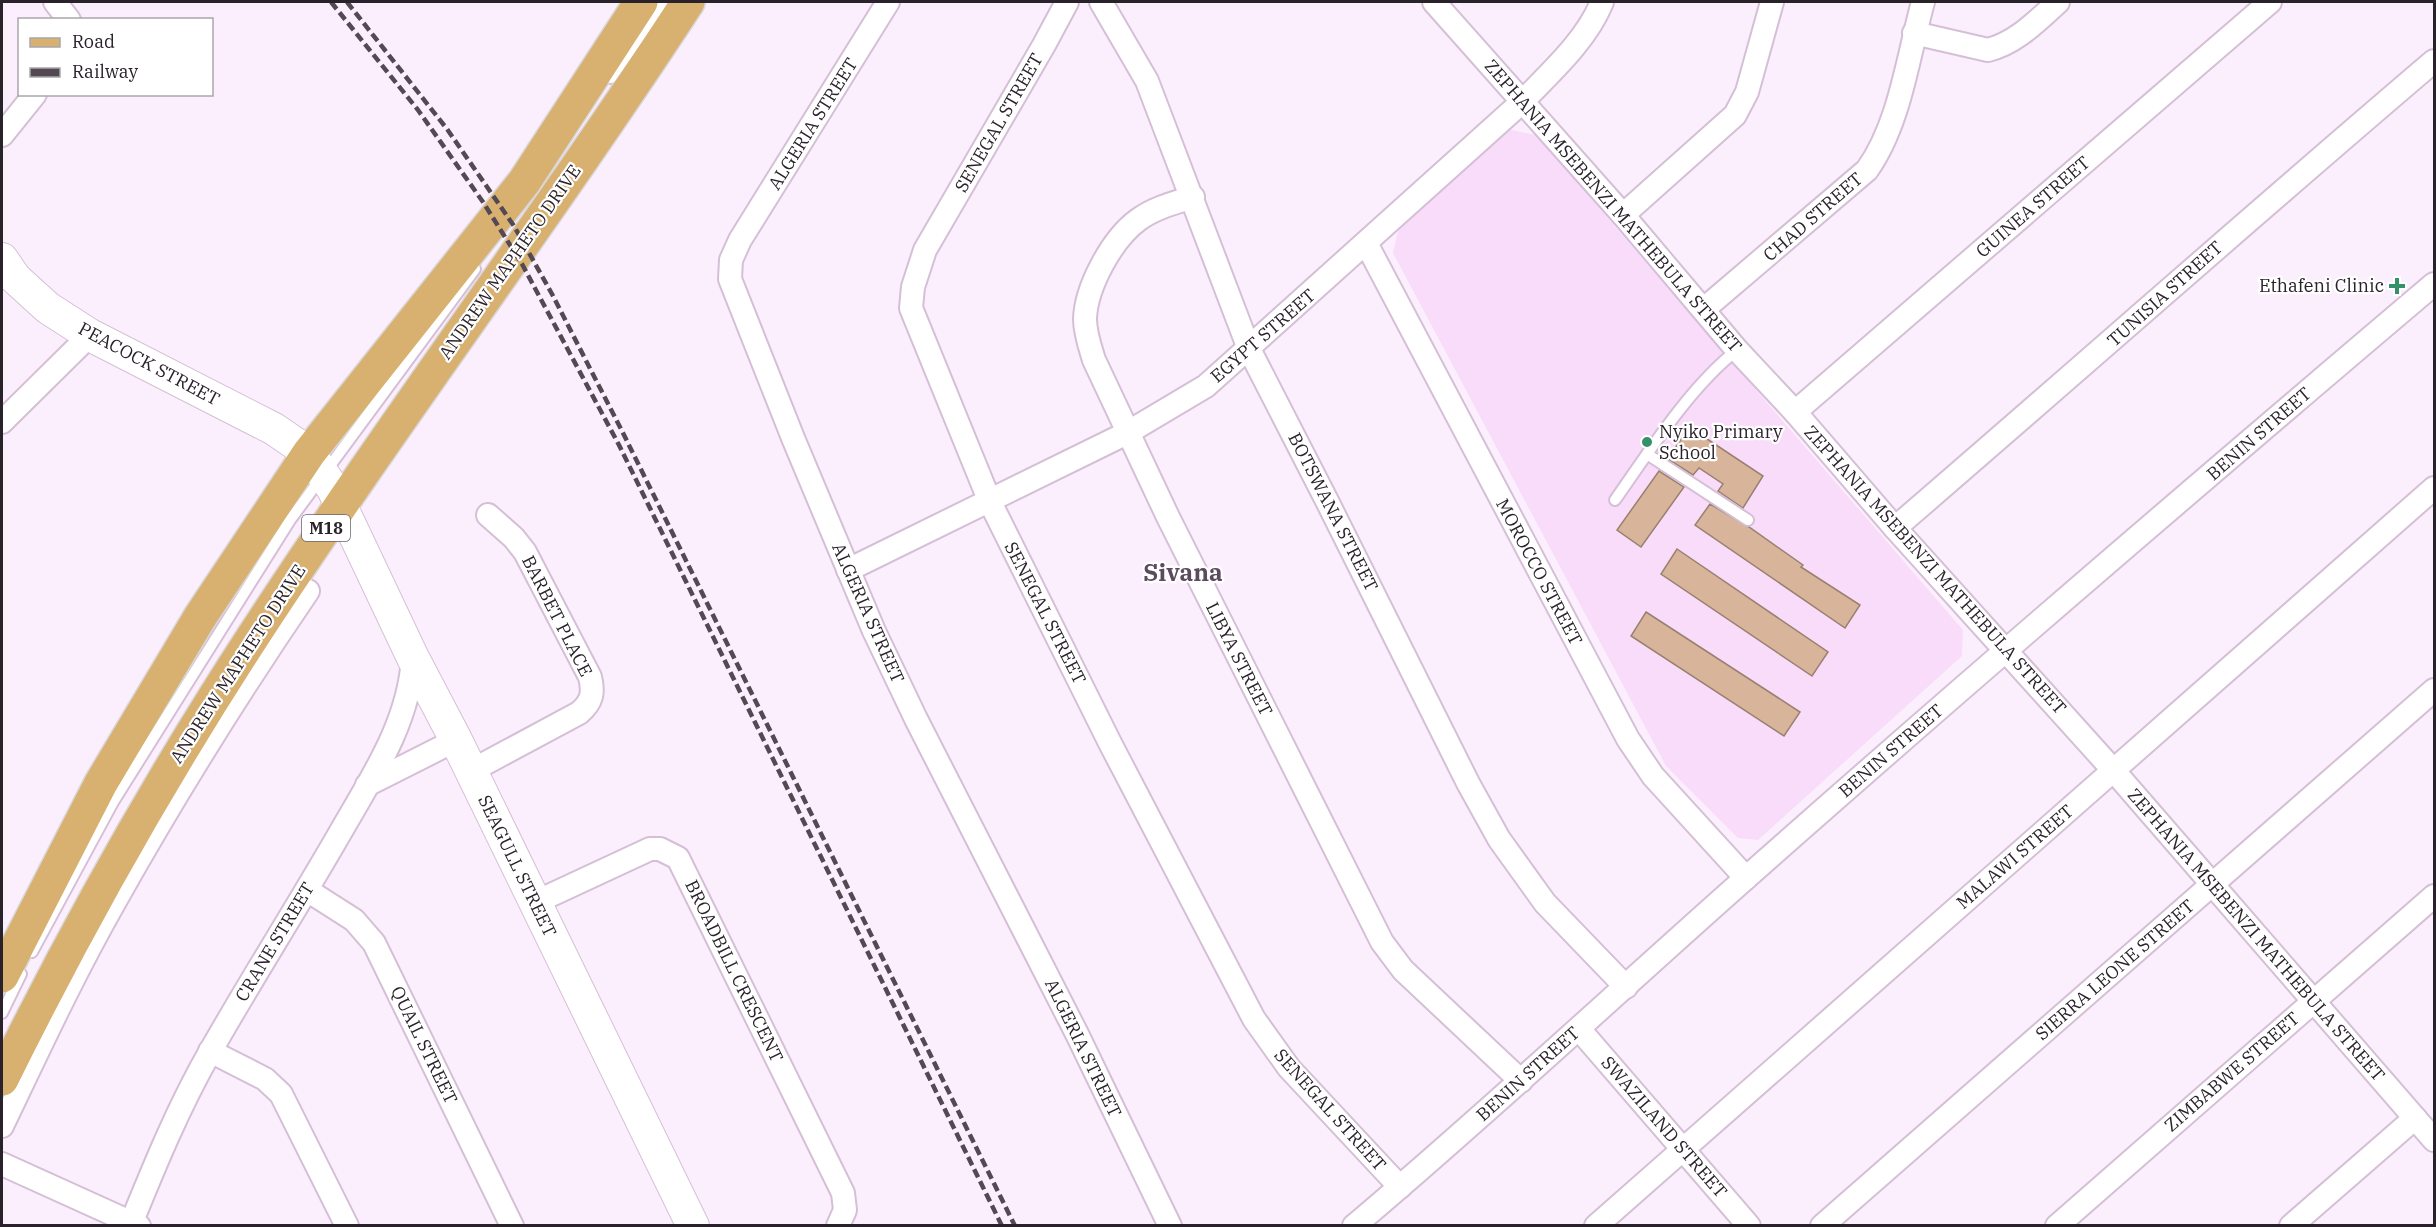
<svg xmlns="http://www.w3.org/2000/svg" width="2436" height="1227" font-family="'IBM Plex Serif',serif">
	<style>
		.built { fill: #f8dcfa }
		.building { fill: #d8b49b; stroke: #99806f; stroke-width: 1.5 }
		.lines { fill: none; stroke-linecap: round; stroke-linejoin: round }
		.lane-casing { stroke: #d5bfd7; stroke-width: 14 }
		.street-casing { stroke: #d5bfd7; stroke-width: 26 }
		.secondary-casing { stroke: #d5bfd7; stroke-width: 34 }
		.primary-casing { stroke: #d9d7d9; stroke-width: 36 }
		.lane { stroke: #fff; stroke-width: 10 }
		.street { stroke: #fff; stroke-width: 22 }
		.secondary { stroke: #fff; stroke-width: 32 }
		.primary { stroke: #d8b170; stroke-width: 33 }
		.rail { stroke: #524953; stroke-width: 4.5; stroke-dasharray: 9 4.5; stroke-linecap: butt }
		.poi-dot { fill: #349169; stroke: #fff; stroke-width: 2 }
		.labels { text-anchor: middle; stroke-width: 4.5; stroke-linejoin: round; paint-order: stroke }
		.shield { fill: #fff; stroke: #6a646b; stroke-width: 1.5 }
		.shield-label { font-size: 16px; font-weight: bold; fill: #2a222b }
		.street-label { font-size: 18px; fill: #2a222b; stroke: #fff }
		.poi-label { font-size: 18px; fill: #2a222b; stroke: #fff; text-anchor: end }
		.district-label { font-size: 24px; font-weight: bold; fill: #5c4a5e; stroke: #fff }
	</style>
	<rect width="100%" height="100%" fill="#fceffd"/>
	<polygon class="built" points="1506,129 1536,135 1963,630 1962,656 1758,840 1738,838 1666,766 1393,253 1398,231"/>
	<g class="building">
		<polygon points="1689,427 1763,476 1743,508 1718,491 1723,484 1699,468 1693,475 1668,459"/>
		<polygon points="1659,471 1684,487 1641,547 1617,530"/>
		<polygon points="1710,504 1749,527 1803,565 1801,567 1860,605 1845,628 1695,525"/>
		<polygon points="1677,549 1828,652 1812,676 1661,574"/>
		<polygon points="1646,612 1800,712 1784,736 1631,636"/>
	</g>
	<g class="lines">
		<g class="lane-casing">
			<g id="lane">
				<polyline points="611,78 664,2"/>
				<polyline points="1647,454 1748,520"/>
				<path d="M1615 500C1650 450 1690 387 1737 350"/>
				<polyline points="32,952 113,802 290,520 475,269"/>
				<polyline points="2,1013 21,974"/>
			</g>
		</g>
		<g class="street-casing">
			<g id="street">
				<polyline points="55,2 69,20"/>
				<polyline points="888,2 740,240 731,260 730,279 793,438 874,631 916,719 1077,1034 1170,1226"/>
				<polyline points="1067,2 1044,45 925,250 913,287 911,308 990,502 1110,743 1254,1019 1289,1068 1400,1187"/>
				<polyline points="1101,2 1147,81 1249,349 1326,499 1468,783 1499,839 1545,903 1626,987"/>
				<polyline points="1434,2 1623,215 1737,350 1795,412 1895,528 2114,771 2434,1140"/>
				<path d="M1914 33 1988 50C2016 43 2037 21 2058 2"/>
				<polyline points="2,135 35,94"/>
				<path d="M1193 197C1174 203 1154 208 1138 220 1112 239 1086 287 1085 319 1085 333 1090 347 1094 360L1168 517 1382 942 1403 970 1521 1081"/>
				<polyline points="1623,215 1735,115 1747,92 1772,2"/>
				<polyline points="1366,243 1628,739 1653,776 1746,878"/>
				<path d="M1704 309 1867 170C1900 124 1908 56 1923 2"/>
				<polyline points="1795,412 2270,2"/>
				<polyline points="2,422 90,335"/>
				<path d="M1895 528C2075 373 2253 215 2434 61"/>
				<path d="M848 570 1127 433 1206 386 1522 102C1551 72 1586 41 1602 2"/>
				<path d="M471 771 579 713C592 702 594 693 590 677L525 552 514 538 488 515"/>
				<polyline points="367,785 456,740"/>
				<polyline points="307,890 354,920 374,943 512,1226"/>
				<polyline points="536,902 650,849 660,849 678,858 843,1193 845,1210 838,1226"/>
				<polyline points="1579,1029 1749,1226"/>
				<polyline points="210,1051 265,1079 281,1094 347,1226"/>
				<path d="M2 1126C38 1051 73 975 114 903 174 796 239 692 308 591"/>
				<polyline points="2,1164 139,1226"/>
				<path d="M130 1226C154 1167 178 1108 210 1052 252 978 298 906 340 833 372 777 409 723 413 658"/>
				<path d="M1354 1226C1488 1113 1616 993 1747 877 1974 676 2204 479 2434 284"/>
				<polyline points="1596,1226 2434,488"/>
				<polyline points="1822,1226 2434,690"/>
				<polyline points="2057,1226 2434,896"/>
				<polyline points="2291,1226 2415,1118"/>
			</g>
		</g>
		<g class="secondary-casing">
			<polyline id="secondary" points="2,259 15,278 48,308 90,335 274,429 309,453 333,489 413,658 456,740 693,1226"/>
		</g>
		<g class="primary-casing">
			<g id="primary">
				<polyline points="2,976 101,783 200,617 309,453 524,182 641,2"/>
				<path d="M2 1079C78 925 162 776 256 632 395 419 549 215 688 2"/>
			</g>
		</g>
		<use href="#lane" class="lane"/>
		<use href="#street" class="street"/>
		<use href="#secondary" class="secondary"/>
		<use href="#primary" class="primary"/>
		<g class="rail">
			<polyline points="331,2 418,110 483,202 522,264 619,445 1002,1226"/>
			<polyline points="347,2 447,129 514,226 552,294 622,431 1015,1226"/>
		</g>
	</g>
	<g class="poi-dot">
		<path d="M2394 277h6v6h6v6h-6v6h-6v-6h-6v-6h6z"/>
		<circle cx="1647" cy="442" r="6"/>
	</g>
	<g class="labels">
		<rect class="shield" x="302" y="515" width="48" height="26" rx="4.5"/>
		<g class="shield-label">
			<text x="326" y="534">M18</text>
		</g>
		<g class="street-label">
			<text transform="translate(999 123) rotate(-60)" y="6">SENEGAL STREET</text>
			<text transform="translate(813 124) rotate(-58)" y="6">ALGERIA STREET</text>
			<text transform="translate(1613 206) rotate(49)" y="6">ZEPHANIA MSEBENZI MATHEBULA STREET</text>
			<text transform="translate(2033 207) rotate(-41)" y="6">GUINEA STREET</text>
			<text transform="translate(1813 217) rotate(-41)" y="6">CHAD STREET</text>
			<text transform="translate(510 262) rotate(-55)" y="6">ANDREW MAPHETO DRIVE</text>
			<text transform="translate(2165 294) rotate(-42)" y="6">TUNISIA STREET</text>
			<text transform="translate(1263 336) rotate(-41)" y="6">EGYPT STREET</text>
			<text transform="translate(149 364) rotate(28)" y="6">PEACOCK STREET</text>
			<text transform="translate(2259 434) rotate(-41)" y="6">BENIN STREET</text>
			<text transform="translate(1333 512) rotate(63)" y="6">BOTSWANA STREET</text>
			<text transform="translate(1935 570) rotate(48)" y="6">ZEPHANIA MSEBENZI MATHEBULA STREET</text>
			<text transform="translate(1539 572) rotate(62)" y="6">MOROCCO STREET</text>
			<text transform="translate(868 613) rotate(66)" y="6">ALGERIA STREET</text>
			<text transform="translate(1045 613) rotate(63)" y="6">SENEGAL STREET</text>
			<text transform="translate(557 616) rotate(63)" y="6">BARBET PLACE</text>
			<text transform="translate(1239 659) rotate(63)" y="6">LIBYA STREET</text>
			<text transform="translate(238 664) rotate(-57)" y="6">ANDREW MAPHETO DRIVE</text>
			<text transform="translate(1891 751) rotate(-41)" y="6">BENIN STREET</text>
			<text transform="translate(2015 857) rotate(-41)" y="6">MALAWI STREET</text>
			<text transform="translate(517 866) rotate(64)" y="6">SEAGULL STREET</text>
			<text transform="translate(2256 935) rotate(49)" y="6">ZEPHANIA MSEBENZI MATHEBULA STREET</text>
			<text transform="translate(275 942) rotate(-59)" y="6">CRANE STREET</text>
			<text transform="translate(2115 970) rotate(-41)" y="6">SIERRA LEONE STREET</text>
			<text transform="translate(734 971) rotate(64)" y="6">BROADBILL CRESCENT</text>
			<text transform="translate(424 1045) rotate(64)" y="6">QUAIL STREET</text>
			<text transform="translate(1083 1048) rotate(64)" y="6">ALGERIA STREET</text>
			<text transform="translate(2232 1072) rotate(-41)" y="6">ZIMBABWE STREET</text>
			<text transform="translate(1528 1074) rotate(-42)" y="6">BENIN STREET</text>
			<text transform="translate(1330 1110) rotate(48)" y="6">SENEGAL STREET</text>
			<text transform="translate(1664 1127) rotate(49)" y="6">SWAZILAND STREET</text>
		</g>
		<g class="poi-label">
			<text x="2384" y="292">Ethafeni Clinic</text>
			<text x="1659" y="438" text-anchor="start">Nyiko Primary<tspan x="1659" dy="21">School</tspan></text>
		</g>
		<g class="district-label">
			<text x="1183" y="581">Sivana</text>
		</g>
	</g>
	<rect width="2436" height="1227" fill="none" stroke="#2a222b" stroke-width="6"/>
	<rect x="18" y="18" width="195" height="78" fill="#ffffff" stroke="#aaa7aa" stroke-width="1.5"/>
	<rect x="30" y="38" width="30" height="9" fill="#d8b170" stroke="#aaa7aa" stroke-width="1.5"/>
	<text x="72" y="48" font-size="18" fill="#2a222b">Road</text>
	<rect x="30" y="68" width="30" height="9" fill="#524953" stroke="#aaa7aa" stroke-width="1.5"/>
	<text x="72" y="78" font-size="18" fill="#2a222b">Railway</text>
</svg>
